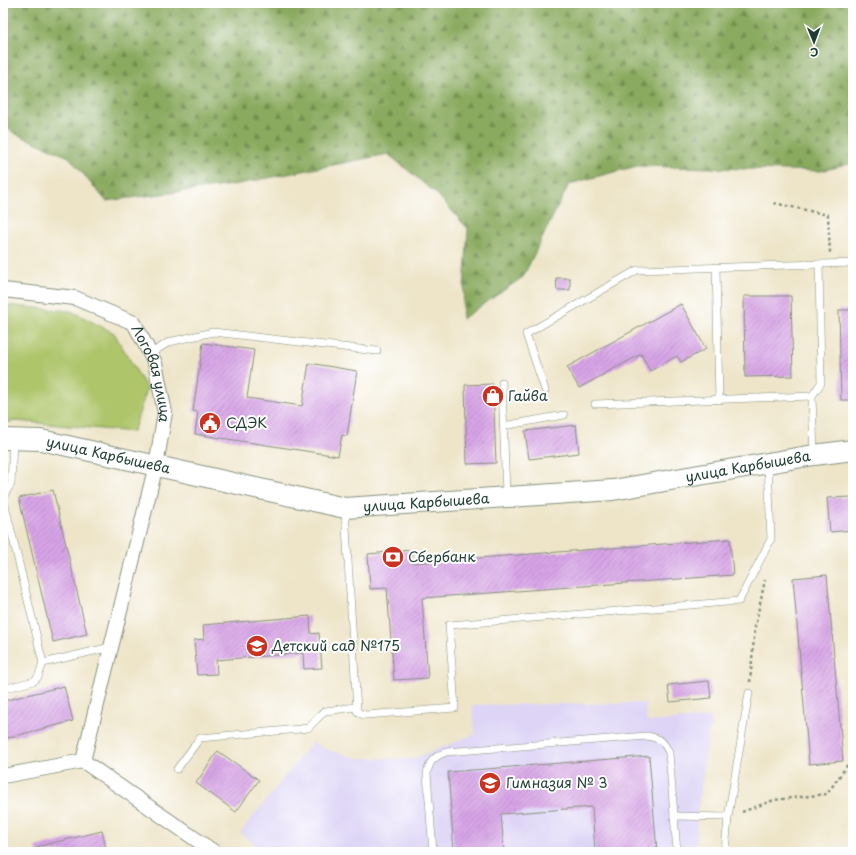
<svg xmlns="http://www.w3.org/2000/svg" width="856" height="855" font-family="'Playpen Sans',sans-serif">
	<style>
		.built { fill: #ded5f6 }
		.forest { fill: url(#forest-firs); stroke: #547449 }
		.garden { fill: #aec56a; stroke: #66814f }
		.building { fill: url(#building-hatch) }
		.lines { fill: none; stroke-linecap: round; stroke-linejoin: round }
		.lane-casing { stroke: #86917e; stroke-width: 8 }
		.street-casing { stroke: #86917e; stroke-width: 16 }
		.secondary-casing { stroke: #86917e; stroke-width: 22 }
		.path { stroke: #86917e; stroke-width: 2.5; stroke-dasharray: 3 3; stroke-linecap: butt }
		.lane { stroke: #fff; stroke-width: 7 }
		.street { stroke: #fff; stroke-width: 14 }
		.secondary { stroke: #fff; stroke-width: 20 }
		.labels { text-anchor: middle; stroke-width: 4; stroke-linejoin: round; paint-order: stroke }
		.street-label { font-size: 14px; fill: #1f3d34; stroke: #fff }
		.poi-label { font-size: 14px; fill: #1f3d34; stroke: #fff; text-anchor: start }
	</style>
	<defs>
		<pattern id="forest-firs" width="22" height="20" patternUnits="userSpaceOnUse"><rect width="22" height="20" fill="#8aaa5e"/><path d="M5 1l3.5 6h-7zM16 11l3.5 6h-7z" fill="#708c4e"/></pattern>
		<pattern id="building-hatch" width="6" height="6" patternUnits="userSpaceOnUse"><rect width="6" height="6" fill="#d8a4e7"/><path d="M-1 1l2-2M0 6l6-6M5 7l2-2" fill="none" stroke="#af87bc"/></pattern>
	</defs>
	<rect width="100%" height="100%" fill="#fff"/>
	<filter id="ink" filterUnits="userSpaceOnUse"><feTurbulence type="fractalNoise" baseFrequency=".025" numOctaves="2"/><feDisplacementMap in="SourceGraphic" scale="8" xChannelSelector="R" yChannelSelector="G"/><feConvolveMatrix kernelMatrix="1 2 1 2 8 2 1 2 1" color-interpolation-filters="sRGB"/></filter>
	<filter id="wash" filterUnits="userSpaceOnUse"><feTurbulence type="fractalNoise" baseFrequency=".012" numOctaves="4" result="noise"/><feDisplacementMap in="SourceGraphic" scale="16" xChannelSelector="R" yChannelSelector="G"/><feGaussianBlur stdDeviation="0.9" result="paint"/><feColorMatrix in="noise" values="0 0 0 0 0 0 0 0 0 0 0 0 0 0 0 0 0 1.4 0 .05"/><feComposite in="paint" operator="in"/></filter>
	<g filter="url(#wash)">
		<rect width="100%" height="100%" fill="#eee5c9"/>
		<polygon class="built" points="645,703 647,722 711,717 698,808 696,852 265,852 240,833 312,742 324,749 358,758 413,759 475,734 472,705"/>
		<polygon class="forest" points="3,3 853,3 853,163 821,171 637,166 569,184 523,277 462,319 468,229 438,195 388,154 233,185 106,201 69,157 16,134 3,126"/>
		<polygon class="garden" points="3,305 71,311 114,333 147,389 133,432 16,421 3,423"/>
		<g id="blocks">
			<g class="building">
				<polygon points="556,278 570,278 570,290 557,290"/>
				<polygon points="744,296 791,296 793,376 745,377"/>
				<polygon points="681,304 706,349 681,362 677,356 650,371 641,354 579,388 567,367"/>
				<polygon points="839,310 853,310 853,400 841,400"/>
				<polygon points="203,343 254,350 247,398 302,406 309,363 357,371 347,436 342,435 338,456 195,434 198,412 193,411"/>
				<polygon points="493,384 496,463 467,464 465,385"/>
				<polygon points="576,425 579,453 529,459 525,431"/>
				<polygon points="53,490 87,634 53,642 19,498"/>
				<polygon points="853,497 853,530 830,532 827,498"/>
				<polygon points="730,539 733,575 422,598 428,678 394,680 387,588 370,589 368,554 411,550 412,563"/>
				<polygon points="827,575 843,761 809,764 793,578"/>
				<polygon points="310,616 311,634 319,633 322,668 304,669 303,653 216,660 217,674 197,675 194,640 204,639 203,625"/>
				<polygon points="709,681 711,698 670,702 668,685"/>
				<polygon points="64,686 73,721 3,739 3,701"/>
				<polygon points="218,751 259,780 236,812 196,783"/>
				<polygon points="649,756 657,852 595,852 592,807 501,814 504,852 454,852 448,772"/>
				<polygon points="102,831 107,852 37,852 36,847"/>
			</g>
		</g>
	</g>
	<g filter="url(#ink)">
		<use href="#blocks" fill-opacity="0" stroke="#86917e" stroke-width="1"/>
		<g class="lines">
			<g class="lane-casing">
				<g id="lane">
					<polyline points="716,267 719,400"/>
					<polyline points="150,354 169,342 213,332 377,351"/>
					<polyline points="502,383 506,495"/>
					<polyline points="545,390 526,334 637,270 853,263"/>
					<polyline points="812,396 821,383 819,264"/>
					<polyline points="595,404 812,396 814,455"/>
					<polyline points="503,426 564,415"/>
					<polyline points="13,441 11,484 3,497 43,663 111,647"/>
					<polyline points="345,510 357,711 361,714 366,715 455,708 449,625 739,601 771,539 768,464"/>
					<polyline points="3,689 34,681 38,677 43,663"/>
					<polyline points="177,769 200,738 300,729 308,728 325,711 356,707"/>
					<polyline points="674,816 728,817"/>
					<path d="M433 852 427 774C429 761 434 757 446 752L647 736C659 738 664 741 669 753L677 852"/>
					<polyline points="725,852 728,817 749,693"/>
				</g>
			</g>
			<g class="street-casing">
				<g id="street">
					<path id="s1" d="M3 290 75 298 134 323 155 363 165 413 156 465 83 761"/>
					<polyline points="3,776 83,761 214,852"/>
				</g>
			</g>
			<g class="secondary-casing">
				<g id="secondary">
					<path id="s2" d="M3 439 41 440 345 508 613 490 814 455 853 450"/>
				</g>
			</g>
			<g class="path">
				<polyline points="774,203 828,215 830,253"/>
				<polyline points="750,682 755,627 765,580"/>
				<polyline points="742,812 774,800 827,794 853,757"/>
			</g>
			<use href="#lane" class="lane"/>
			<use href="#street" class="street"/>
			<use href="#secondary" class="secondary"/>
		</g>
	</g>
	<defs>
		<g id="shop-disc" transform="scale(1.15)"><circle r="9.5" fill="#c8321e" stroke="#fff"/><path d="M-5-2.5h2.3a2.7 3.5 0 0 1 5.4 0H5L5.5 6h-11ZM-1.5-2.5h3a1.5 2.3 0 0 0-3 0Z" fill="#fff"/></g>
		<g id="civic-disc" transform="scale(1.15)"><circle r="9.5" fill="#c8321e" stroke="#fff"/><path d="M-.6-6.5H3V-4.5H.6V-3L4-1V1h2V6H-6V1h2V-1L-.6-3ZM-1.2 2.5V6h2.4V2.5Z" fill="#fff"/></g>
		<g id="bank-disc" transform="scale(1.15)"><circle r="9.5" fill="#c8321e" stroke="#fff"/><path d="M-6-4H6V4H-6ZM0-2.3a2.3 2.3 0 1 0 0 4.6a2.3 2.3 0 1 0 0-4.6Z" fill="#fff"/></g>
		<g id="school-disc" transform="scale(1.15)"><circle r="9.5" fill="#c8321e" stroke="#fff"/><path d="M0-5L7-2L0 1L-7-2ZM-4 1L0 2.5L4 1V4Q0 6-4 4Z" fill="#fff"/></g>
	</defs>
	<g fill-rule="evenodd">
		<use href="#shop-disc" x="493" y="396"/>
		<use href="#civic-disc" x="210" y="423"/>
		<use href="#bank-disc" x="393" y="557"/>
		<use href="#school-disc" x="257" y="646"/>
		<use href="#school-disc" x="490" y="783"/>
	</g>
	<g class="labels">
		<g class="street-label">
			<text dy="5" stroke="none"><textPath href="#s1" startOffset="191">Логовая улица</textPath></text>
			<text dy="5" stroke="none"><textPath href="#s2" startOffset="107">улица Карбышева</textPath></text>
			<text dy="5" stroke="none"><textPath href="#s2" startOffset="755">улица Карбышева</textPath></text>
			<text dy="5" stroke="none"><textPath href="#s2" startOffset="431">улица Карбышева</textPath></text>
		</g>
		<g class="poi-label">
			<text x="508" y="401">Гайва</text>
			<text x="226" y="428">СДЭК</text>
			<text x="408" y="562">Сбербанк</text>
			<text x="272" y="651">Детский сад №175</text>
			<text x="506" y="788">Гимназия № 3</text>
		</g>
	</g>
	<rect width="856" height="855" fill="none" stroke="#fff" stroke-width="16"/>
	<g transform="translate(814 42) rotate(179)" stroke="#ffffff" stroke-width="3" paint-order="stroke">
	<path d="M0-3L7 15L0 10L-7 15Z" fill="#1f3d34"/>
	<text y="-6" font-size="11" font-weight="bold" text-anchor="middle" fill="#1f3d34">С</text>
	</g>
</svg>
